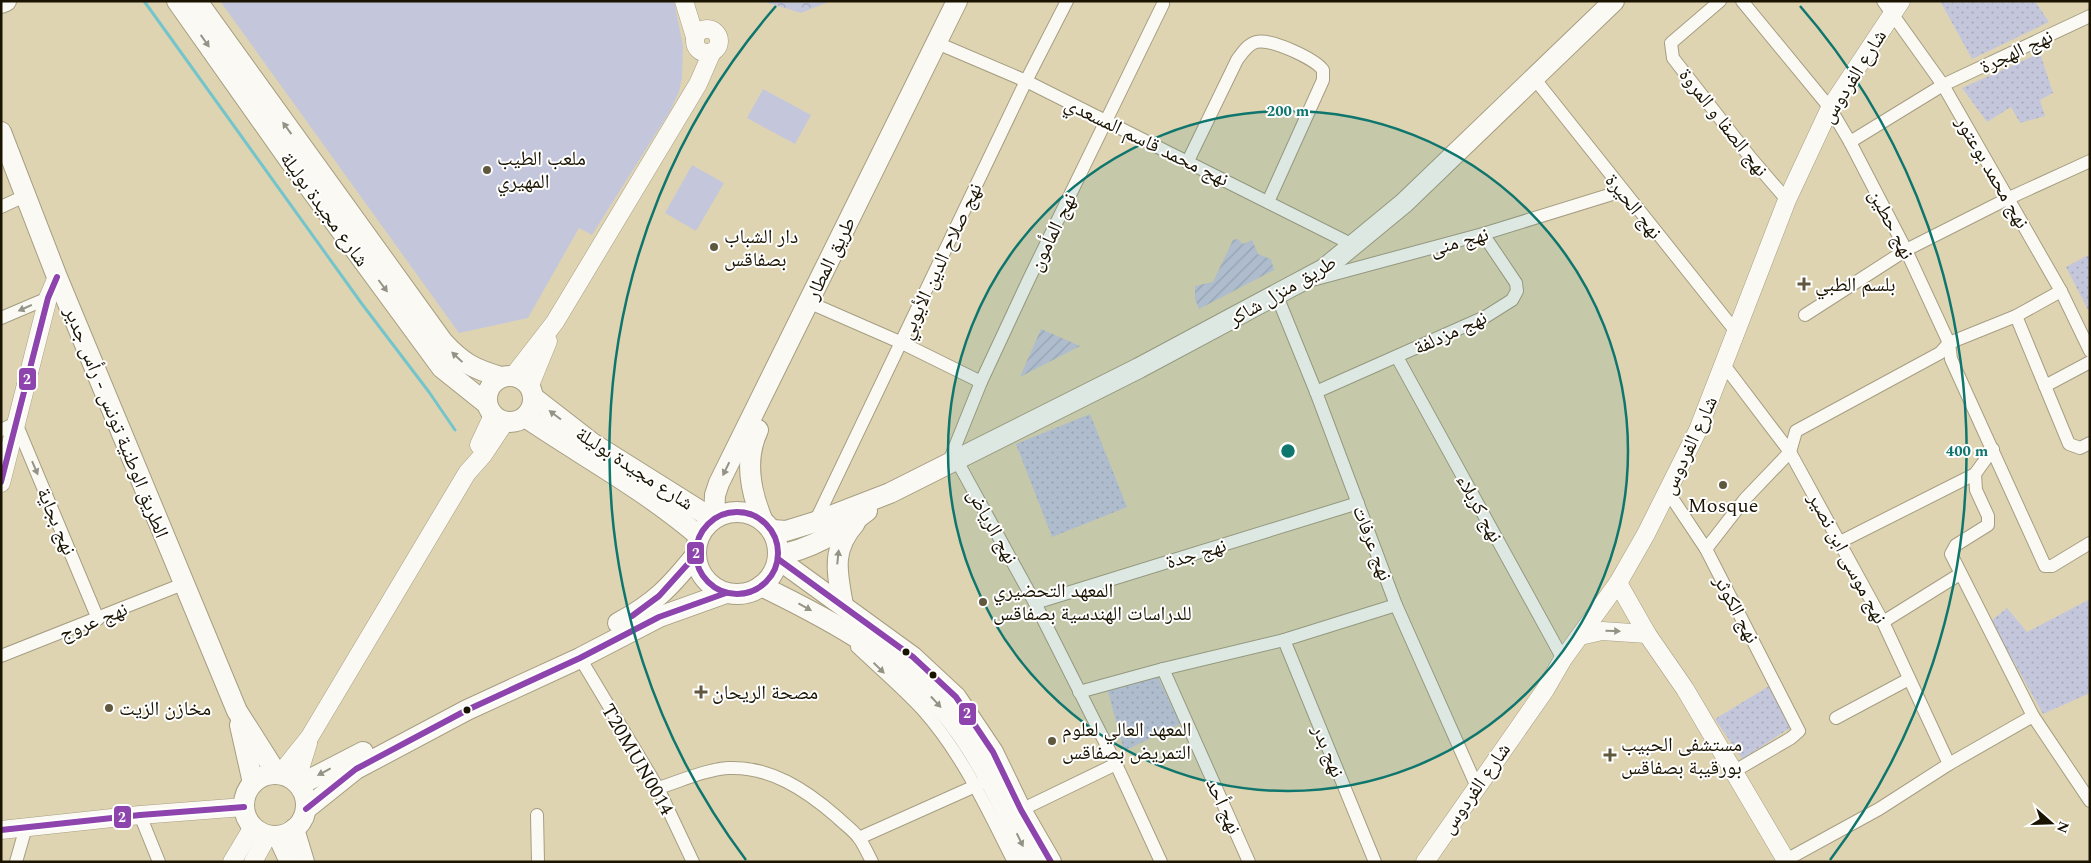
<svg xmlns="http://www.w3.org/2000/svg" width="2091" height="863" font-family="Spectral,'Noto Naskh Arabic',serif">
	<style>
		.grass { fill: url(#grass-dots) }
		.park { fill: url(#park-crowns) }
		.garden { fill: url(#garden-furrows) }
		.pitch { fill: #c4c7db }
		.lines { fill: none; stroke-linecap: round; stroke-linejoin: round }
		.stream { stroke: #74c5cb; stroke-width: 3 }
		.street-casing { stroke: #a69e82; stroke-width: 14 }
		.secondary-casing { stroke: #a69e82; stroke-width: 19 }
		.primary-casing { stroke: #a69e82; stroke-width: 22 }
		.street { stroke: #faf9f3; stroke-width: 12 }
		.secondary { stroke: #faf9f3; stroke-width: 18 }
		.primary { stroke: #faf9f3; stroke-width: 20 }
		.bus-1-casing { stroke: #fff; stroke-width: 10 }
		.bus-1 { stroke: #8e44ad; stroke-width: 6 }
		.oneway { fill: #959286 }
		.ring { fill: none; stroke: #0f766e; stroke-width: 2.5 }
		.poi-dot { fill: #5f573e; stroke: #fff; stroke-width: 2 }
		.bus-dot { fill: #1a1300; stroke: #fff; stroke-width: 2 }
		.labels { text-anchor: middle; stroke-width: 4; stroke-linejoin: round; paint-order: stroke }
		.street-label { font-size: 20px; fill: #1a1300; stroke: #fff }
		.poi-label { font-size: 20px; fill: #1a1300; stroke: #fff; text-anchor: start }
		.centre { fill: #0f766e; stroke: #fff; stroke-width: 2.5 }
		.ring-label { font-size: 15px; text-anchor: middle; font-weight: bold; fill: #0f766e; stroke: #fff; stroke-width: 4; stroke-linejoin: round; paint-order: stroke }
		.line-badge { stroke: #fff; stroke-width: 2 }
		.badge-label { font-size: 14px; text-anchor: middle; font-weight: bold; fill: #fff }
	</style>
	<defs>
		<pattern id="grass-dots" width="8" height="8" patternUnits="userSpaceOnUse" patternTransform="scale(1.25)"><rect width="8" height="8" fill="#c4c7db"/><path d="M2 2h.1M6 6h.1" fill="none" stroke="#a8aaba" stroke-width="1.8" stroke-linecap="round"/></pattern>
		<pattern id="park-crowns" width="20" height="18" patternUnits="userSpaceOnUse" patternTransform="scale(1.25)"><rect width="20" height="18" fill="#c4c7db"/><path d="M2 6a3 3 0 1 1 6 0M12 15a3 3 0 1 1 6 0" fill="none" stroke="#a8aaba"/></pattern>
		<pattern id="garden-furrows" width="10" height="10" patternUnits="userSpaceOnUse" patternTransform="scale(1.25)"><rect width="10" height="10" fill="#c4c7db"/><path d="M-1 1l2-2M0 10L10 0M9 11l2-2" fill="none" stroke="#a8aaba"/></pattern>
	</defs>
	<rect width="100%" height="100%" fill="#dfd4b2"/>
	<g class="grass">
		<polygon points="1940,1 2035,1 2049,22 1972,59"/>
		<polygon points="2040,53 2053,93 2040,100 2045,116 2020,123 2011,107 1987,122 1962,88"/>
		<polygon points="2090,254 2090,309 2088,310 2066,267"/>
		<polygon points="1090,414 1127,507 1052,537 1016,444"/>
		<polygon points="2090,599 2090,693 2043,714 1991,621 2007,608 2027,632"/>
		<polygon points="1158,677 1180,724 1124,751 1107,688"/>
		<polygon points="1769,686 1790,728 1742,759 1715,719"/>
	</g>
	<polygon class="park" points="761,1 831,1 801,13"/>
	<g class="garden">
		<polygon points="1238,239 1243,244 1252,240 1258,254 1271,259 1274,270 1199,309 1195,299 1195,286 1213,282 1233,240"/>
		<polygon points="1041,329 1080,346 1020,377"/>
	</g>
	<g class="pitch">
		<polygon points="220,1 674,1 683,46 682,78 679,92 670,111 592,235 579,228 528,318 459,333"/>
		<polygon points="763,89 811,115 795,144 747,118"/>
		<polygon points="692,165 724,183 696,231 665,213"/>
	</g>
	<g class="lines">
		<polyline class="stream" points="144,1 362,304 429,392 455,430"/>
		<g class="street-casing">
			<g id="street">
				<polyline points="1720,1 1671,43 1673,58 1750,157 1787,200"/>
				<polyline points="1742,1 1830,108 1850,142 1906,250 1949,343 1951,359 2045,566 2052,566 2090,543"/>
				<polyline points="1883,1 1943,85 2061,291 2090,351"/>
				<polyline points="937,43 1026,81 1355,246"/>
				<polyline points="1534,78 1737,333"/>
				<polyline points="1850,142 1943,85 2090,16"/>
				<path d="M1188 161 1237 60C1242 53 1248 44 1256 42 1271 38 1315 59 1323 70V80L1268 202"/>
				<polyline points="1,207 27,195"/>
				<polyline points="1316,279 1483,234 1622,191"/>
				<polyline points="1277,296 1316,392 1396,605 1477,787"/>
				<polyline points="808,302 902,343 981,382"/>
				<polyline points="1805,315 1906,250 2009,198 2090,161"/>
				<polyline points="2016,316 2069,444 2080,448 2090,443"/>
				<polyline points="1,318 48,298"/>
				<polyline points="1397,357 1563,659"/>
				<polyline points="1724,365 1790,452 1883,622 1949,764"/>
				<polyline points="2045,386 2090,362"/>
				<polyline points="1316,392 1485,317 1512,300 1517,291 1516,283 1483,234"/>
				<polyline points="1,430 16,423 98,619"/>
				<polyline points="956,459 1035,603 1116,764 1161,862"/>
				<polyline points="948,464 981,382 1029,279 1163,4"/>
				<polyline points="1975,474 1976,490 1988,516 1988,525 1956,545 1951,554 2033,716"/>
				<polyline points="1668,492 1706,549 1799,731 1791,738 1733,772"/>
				<polyline points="815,522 1026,81 1067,1"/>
				<polyline points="1840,542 1975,474 1993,449"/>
				<polyline points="1706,549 1745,499 1790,452 1796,431 1940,353 1949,343 2016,316 2061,291"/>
				<polyline points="1035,603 1358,503"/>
				<polyline points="1883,622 1960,574"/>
				<polyline points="1284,640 1375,862"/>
				<path d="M857 647C879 668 903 688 923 710 963 755 987 809 1014 862"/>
				<polyline points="1,656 183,584"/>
				<polyline points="580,658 658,788 693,862"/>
				<polyline points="1163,669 1249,862"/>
				<polyline points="1079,692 1163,669 1284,640 1396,605"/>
				<polyline points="1836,718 1909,679"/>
				<path d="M658 788C681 781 704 770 728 768 770 766 806 790 837 817 844 824 853 830 859 838 864 845 868 854 872 862"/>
				<polyline points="1021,810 1116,764"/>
				<polyline points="140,815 159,862"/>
				<polyline points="537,815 538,862"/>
				<polyline points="859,838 982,783"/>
				<polyline points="1786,860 1879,809 1949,764 2033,716 2090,801"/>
				<polyline points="16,862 26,827"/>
			</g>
		</g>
		<g class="secondary-casing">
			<g id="secondary">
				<polyline points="684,1 695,37"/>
				<circle cx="707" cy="41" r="12"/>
				<polyline points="514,375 555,322 698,84 712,52"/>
				<polyline points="530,385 548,341"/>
				<polyline points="479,445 493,415"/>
				<polyline points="1,483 48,298 57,277"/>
				<polyline points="1618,583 1647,634 1685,689 1787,862"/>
				<polyline points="1580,636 1602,631 1647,634"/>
				<polyline points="280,774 309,738 467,473 483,455 505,422"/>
				<polyline points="296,782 308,743"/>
				<polyline points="1,830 140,815 244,807"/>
				<polyline points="232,862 253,827"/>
				<polyline points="253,862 268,835"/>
				<polyline points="1425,862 1545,690 1563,659 1618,583 1646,534 1698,430 1787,200 1830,108 1901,1"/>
			</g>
		</g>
		<g class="primary-casing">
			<g id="primary">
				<polyline points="177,1 290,161 442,368 487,404"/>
				<path d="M197 1 443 342C462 363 474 369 501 377"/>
				<polyline points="1,3 6,1"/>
				<polyline points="1,132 57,277 237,711 277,774"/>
				<circle cx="510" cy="399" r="23"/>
				<polyline points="534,398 592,443 713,519"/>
				<path d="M525 417C584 457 644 489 699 536"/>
				<path d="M758 430C744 459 750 490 762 519"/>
				<circle cx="737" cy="553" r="41"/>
				<polyline points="714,518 715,495 719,483 957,1"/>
				<polyline points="772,530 786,531 815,522 890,493 1139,368 1324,269 1404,203 1614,1"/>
				<path d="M778 555C809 550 842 531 867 511"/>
				<polyline points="778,559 913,657 956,697 993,752 1021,810 1051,862"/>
				<path d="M761 586C831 620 905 659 954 723 986 765 1007 814 1030 862"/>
				<path d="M843 605C837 572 831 550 855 523"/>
				<path d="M618 623C655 603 670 587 695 556"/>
				<polyline points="240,725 253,783"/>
				<circle cx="275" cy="805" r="31"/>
				<polyline points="299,785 363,752"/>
				<polyline points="306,809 356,769 467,710 580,658 659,617 726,593"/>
				<polyline points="294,829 304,862"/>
				<polyline points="278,836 290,862"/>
			</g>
		</g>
		<use href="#street" class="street"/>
		<use href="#secondary" class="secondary"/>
		<use href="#primary" class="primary"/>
		<g class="bus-1-casing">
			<g id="bus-1">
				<polyline points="1,482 48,298 57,277"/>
				<circle cx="737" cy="553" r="41"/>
				<polyline points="778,559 913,657 956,697 993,752 1021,810 1051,862"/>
				<polyline points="632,616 659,596 695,556"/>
				<polyline points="306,809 356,769 467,710 580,658 659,617 726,593"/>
				<polyline points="1,830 140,815 244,807"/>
			</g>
		</g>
		<use href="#bus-1" class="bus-1"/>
	</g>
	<defs><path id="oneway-solid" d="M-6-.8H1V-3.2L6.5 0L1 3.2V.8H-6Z" transform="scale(1.25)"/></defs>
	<g class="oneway">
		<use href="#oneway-solid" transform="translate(205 41) rotate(55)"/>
		<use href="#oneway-solid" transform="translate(287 128) rotate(-126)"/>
		<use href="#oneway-solid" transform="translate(383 286) rotate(53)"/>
		<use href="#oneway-solid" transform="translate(25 308) rotate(156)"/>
		<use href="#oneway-solid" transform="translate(457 357) rotate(-137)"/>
		<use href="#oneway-solid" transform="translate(555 415) rotate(-143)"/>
		<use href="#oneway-solid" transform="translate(35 468) rotate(67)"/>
		<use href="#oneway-solid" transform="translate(726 469) rotate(116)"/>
		<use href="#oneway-solid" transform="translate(838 557) rotate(-84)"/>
		<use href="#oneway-solid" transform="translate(805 607) rotate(29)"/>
		<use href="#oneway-solid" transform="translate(1613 631) rotate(1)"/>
		<use href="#oneway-solid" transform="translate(879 668) rotate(44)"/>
		<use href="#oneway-solid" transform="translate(936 702) rotate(47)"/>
		<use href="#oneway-solid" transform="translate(324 772) rotate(152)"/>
		<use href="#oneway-solid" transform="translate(1020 840) rotate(64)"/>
	</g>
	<circle cx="1288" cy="451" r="340" fill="#0f766e" fill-opacity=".12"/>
	<g class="ring">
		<circle cx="1288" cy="451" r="340"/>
		<path d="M746 860A679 679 0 0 1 776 6M1800 6A679 679 0 0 1 1830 860"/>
	</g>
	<g class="poi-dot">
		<circle cx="487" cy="170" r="5"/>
		<circle cx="714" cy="247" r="5"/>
		<path d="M1801.5 276.5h5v5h5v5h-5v5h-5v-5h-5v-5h5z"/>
		<circle cx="1723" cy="485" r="5"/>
		<circle cx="983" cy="602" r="5"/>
		<path d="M698.5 684.5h5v5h5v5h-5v5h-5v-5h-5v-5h5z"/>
		<circle cx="109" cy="708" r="5"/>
		<circle cx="1052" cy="741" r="5"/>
		<path d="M1607.5 747.5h5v5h5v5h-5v5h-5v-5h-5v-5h5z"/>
	</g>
	<g class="bus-dot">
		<circle cx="906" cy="652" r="4.5"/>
		<circle cx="933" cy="675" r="4.5"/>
		<circle cx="467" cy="710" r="4.5"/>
	</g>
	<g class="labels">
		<g class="street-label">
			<text transform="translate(2016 51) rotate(-25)" y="7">نهج الهجرة</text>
			<text transform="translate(1853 76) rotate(-58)" y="7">شارع الفردوس</text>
			<text transform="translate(1724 122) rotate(52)" y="7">نهج الصفا و المروة</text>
			<text transform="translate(1147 141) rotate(26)" y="7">نهج محمد قاسم المسعدي</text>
			<text transform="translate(1993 172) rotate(60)" y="7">نهج محمد بوعتور</text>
			<text transform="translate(1634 206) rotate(51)" y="7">نهج الحيرة</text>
			<text transform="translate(325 209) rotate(54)" y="7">شارع مجيدة بوليلة</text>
			<text transform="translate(1892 224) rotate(63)" y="7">نهج حطين</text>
			<text transform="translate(1052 232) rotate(-64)" y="7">نهج المأمون</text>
			<text transform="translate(1459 241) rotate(-16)" y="7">نهج منى</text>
			<text transform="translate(830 258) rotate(-64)" y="7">طريق المطار</text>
			<text transform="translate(940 261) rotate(-65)" y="7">نهج صلاح الدين الأيوبي</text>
			<text transform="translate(1282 290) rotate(-30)" y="7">طريق منزل شاكر</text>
			<text transform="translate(1450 332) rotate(-25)" y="7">نهج مزدلفة</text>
			<text transform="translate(117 422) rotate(68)" y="7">الطريق الوطنية تونس - رأس جدير</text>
			<text transform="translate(1689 445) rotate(-65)" y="7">شارع الفردوس</text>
			<text transform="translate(635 468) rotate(33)" y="7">شارع مجيدة بوليلة</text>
			<text transform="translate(1480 508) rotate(61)" y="7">نهج كربلاء</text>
			<text transform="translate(57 521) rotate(67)" y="7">نهج بجاية</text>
			<text transform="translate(993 526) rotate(61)" y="7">نهج الرياض</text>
			<text transform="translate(1373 543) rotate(69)" y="7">نهج عرفات</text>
			<text transform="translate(1196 553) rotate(-17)" y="7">نهج جدة</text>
			<text transform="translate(1848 558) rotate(62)" y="7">نهج موسى ابن نصير</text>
			<text transform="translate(1737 609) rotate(62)" y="7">نهج الكوثر</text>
			<text transform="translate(93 621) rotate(-22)" y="7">نهج عروج</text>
			<text transform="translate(1329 751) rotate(68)" y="7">نهج بدر</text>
			<text transform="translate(638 759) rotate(60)" y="7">T20MUN0014</text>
			<text transform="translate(1475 788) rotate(-55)" y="7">شارع الفردوس</text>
			<text transform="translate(1224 806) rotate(66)" y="7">نهج أحد</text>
		</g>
		<g class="poi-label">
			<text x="497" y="165">ملعب الطيب<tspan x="497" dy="23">المهيري</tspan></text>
			<text x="724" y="243">دار الشباب<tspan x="724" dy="23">بصفاقس</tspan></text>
			<text x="1815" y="291">بلسم الطبي</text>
			<text x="1723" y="512" text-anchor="middle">Mosque</text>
			<text x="993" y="597">المعهد التحضيري<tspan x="993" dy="23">للدراسات الهندسية بصفاقس</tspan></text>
			<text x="712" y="699">مصحة الريحان</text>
			<text x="119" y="715">مخازن الزيت</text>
			<text x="1062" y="736">المعهد العالي لعلوم<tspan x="1062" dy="23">التمريض بصفاقس</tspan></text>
			<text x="1621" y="751">مستشفى الحبيب<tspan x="1621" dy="23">بورقيبة بصفاقس</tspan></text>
		</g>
	</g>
	<circle cx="1288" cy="451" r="8" class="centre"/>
	<g class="ring-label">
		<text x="1288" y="116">200 m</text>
		<text x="1967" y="456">400 m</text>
	</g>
	<g class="line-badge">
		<rect x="18" y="367" width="19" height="24" rx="5" fill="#8e44ad"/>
		<rect x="686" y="541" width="19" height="24" rx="5" fill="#8e44ad"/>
		<rect x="958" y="702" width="19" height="24" rx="5" fill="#8e44ad"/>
		<rect x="113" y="805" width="19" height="24" rx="5" fill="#8e44ad"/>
	</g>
	<g class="badge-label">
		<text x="27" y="384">2</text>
		<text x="696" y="558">2</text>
		<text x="967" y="718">2</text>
		<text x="122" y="822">2</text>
	</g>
	<rect width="2091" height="863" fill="none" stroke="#1a1300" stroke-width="5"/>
	<g transform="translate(2051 823) rotate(110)" stroke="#ffffff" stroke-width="4" paint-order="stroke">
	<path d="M0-4L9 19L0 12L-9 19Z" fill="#1a1300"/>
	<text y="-8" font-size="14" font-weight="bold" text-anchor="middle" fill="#1a1300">N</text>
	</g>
</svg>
